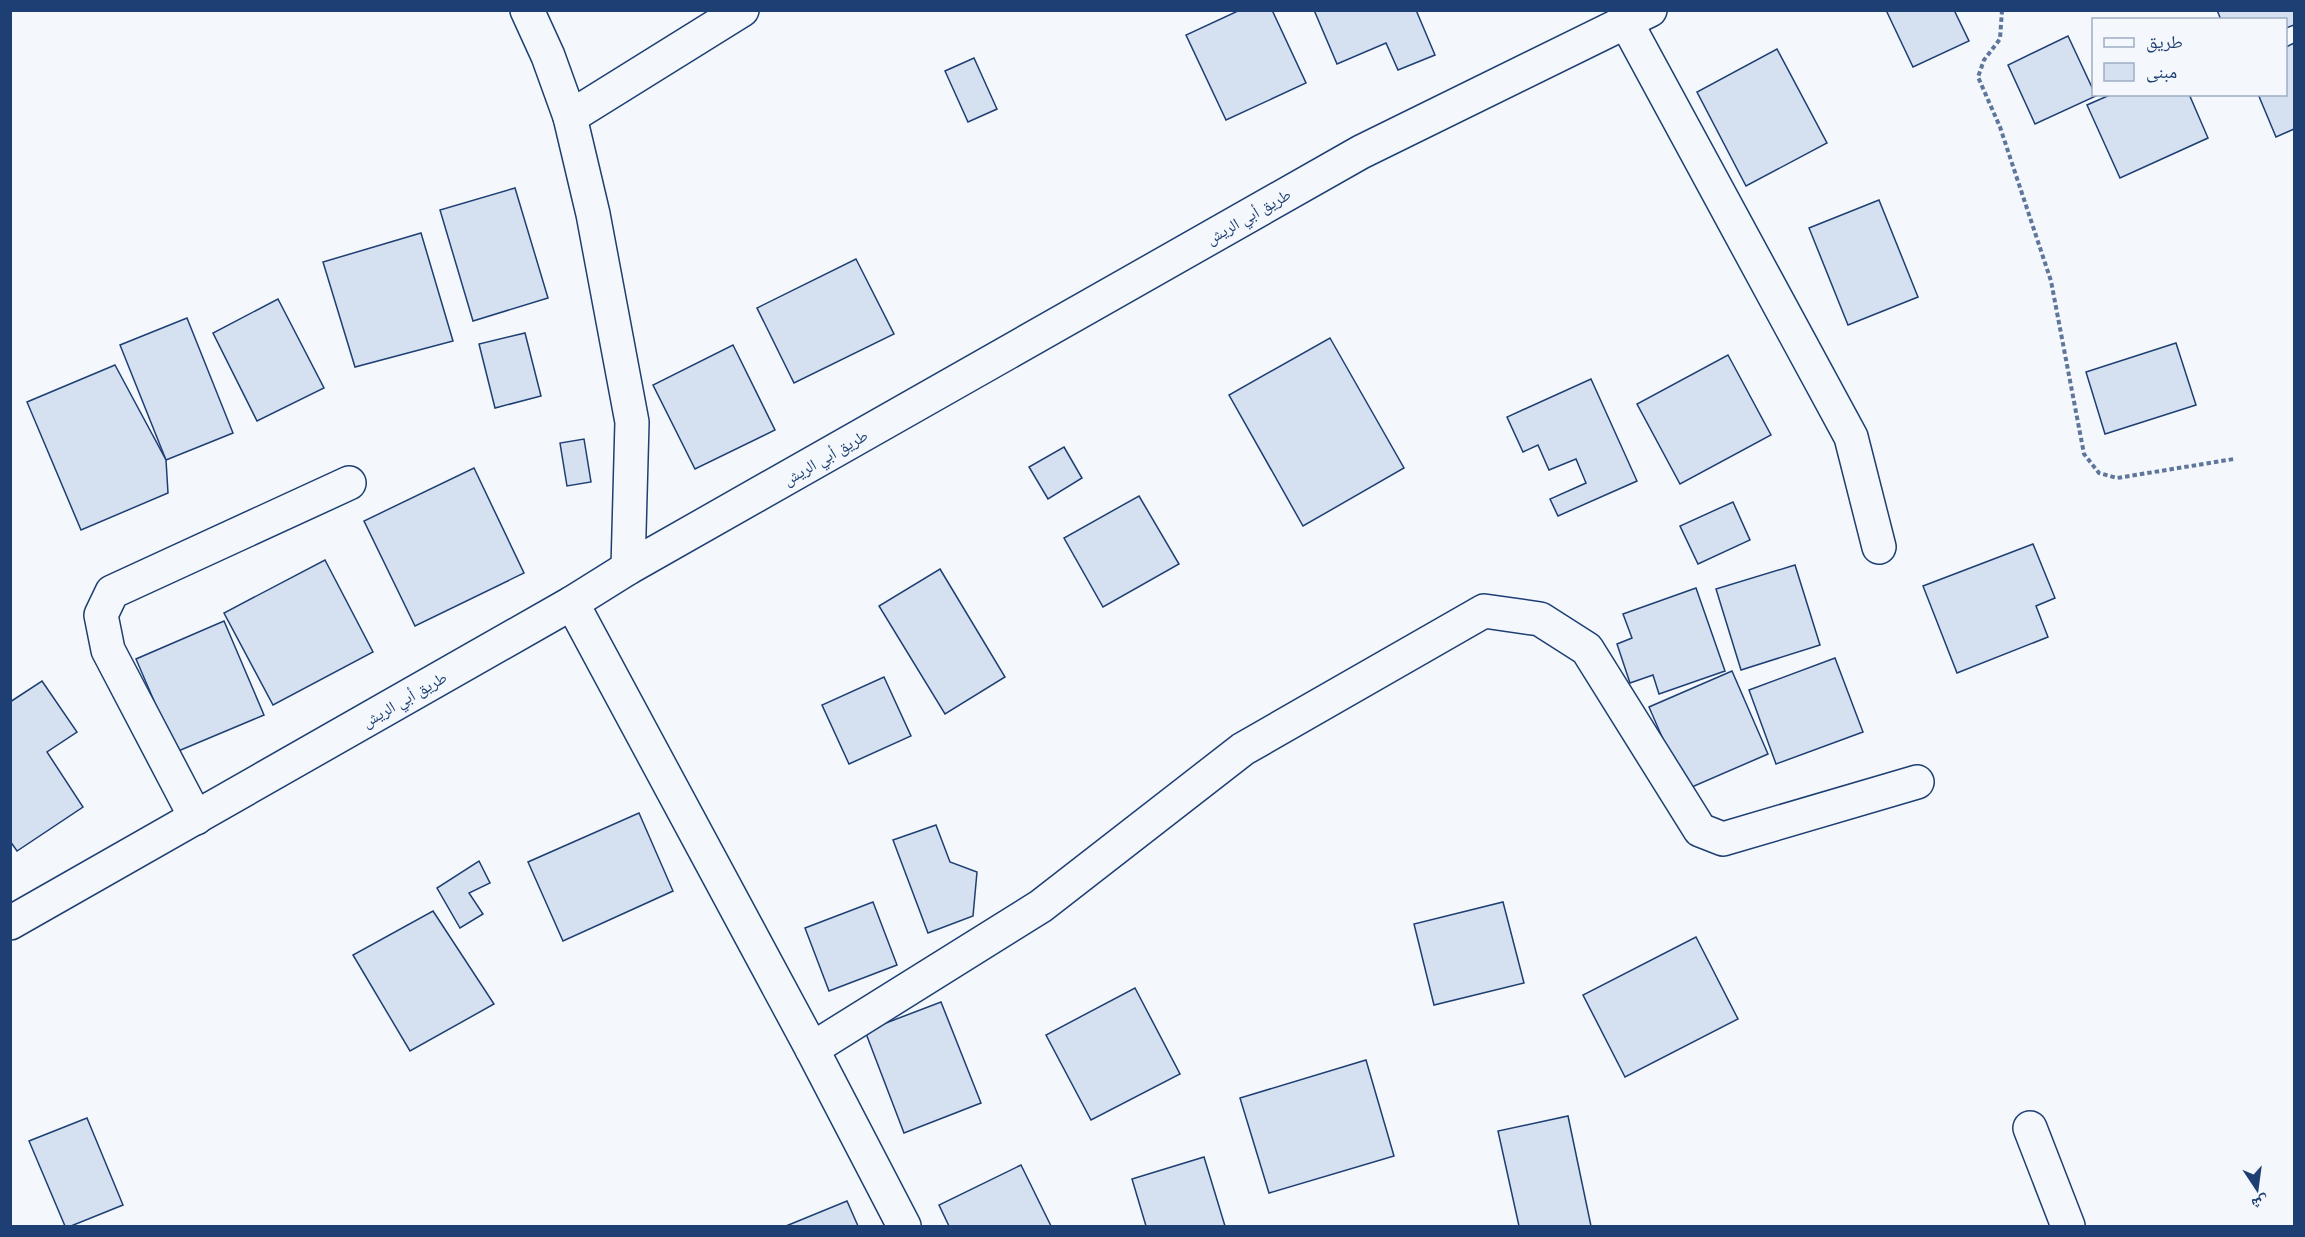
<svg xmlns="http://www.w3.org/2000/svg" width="2305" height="1237" font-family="'Fira Sans Condensed','Noto Naskh Arabic',sans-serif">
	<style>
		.building { fill: #d5e0f0; stroke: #1d3f73; stroke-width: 1.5 }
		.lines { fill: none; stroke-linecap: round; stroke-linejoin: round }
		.minor-casing { stroke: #1d3f73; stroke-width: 36 }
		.path { stroke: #5e769c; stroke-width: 4; stroke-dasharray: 4.5 3; stroke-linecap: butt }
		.minor { stroke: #f4f7fb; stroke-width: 33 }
		.labels { text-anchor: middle; stroke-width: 4.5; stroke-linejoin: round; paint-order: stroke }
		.street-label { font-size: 16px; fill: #1d3f73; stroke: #f4f7fb }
	</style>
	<rect width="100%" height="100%" fill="#f4f7fb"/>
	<g class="building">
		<polygon points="1240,10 1272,10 1306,83 1226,120 1186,35"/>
		<polygon points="1314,10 1416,10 1435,55 1398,70 1386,43 1337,64"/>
		<polygon points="1886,10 1954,10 1969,41 1913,67"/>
		<polygon points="2217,10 2294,10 2294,25 2286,28 2286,20 2221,20"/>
		<polygon points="2068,36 2096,96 2035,124 2008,65"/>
		<polygon points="2294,43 2294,129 2276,137 2258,94 2286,94 2286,47"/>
		<polygon points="1777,49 1827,143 1746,186 1697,92"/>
		<polygon points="974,58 997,109 968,122 945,71"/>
		<polygon points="2112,94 2189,94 2208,138 2120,178 2087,105"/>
		<polygon points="515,188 548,298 473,321 440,210"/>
		<polygon points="1879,200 1918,297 1848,325 1809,228"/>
		<polygon points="421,233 453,341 355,367 323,262"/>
		<polygon points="856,259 894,334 794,383 757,308"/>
		<polygon points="278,299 324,388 257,421 213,333"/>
		<polygon points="187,318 233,433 166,460 120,345"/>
		<polygon points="525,333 541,396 495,408 479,344"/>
		<polygon points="1330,338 1404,468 1303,526 1229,395"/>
		<polygon points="2176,343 2196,405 2105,434 2086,372"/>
		<polygon points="733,345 775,430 695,469 653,385"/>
		<polygon points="1728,355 1771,435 1680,484 1637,404"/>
		<polygon points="115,365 166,460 168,493 81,530 27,402"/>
		<polygon points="1591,379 1637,481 1558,516 1550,499 1586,483 1576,459 1549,470 1538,445 1523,452 1507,417"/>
		<polygon points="584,439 591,482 567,486 560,443"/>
		<polygon points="1064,447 1082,478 1048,499 1029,467"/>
		<polygon points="474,468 524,573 415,626 364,521"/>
		<polygon points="1139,496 1179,564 1103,607 1064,538"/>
		<polygon points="1733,502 1750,540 1698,564 1680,526"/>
		<polygon points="2033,544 2055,598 2036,606 2048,637 1957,673 1923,586"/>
		<polygon points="325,560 373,652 273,705 224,613"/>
		<polygon points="1795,565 1820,645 1741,670 1716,589"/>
		<polygon points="940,569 1005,677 945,714 879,606"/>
		<polygon points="1696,588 1725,671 1659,694 1653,675 1630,683 1617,644 1632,638 1623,614"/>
		<polygon points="224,621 264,715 176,752 136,659"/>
		<polygon points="1835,658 1863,732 1776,764 1749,690"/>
		<polygon points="1732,671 1768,754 1685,790 1649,707"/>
		<polygon points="884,677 911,736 849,764 822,705"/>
		<polygon points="42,681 77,732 47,752 83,807 17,851 10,841 10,702"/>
		<polygon points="639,813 673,891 563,941 528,862"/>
		<polygon points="936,825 950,862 977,872 973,916 928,933 893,840"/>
		<polygon points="479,861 490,883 469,893 483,914 460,928 437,888"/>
		<polygon points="873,902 897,965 829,991 805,928"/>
		<polygon points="1503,902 1524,983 1434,1005 1414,924"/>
		<polygon points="433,911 494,1004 410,1051 353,955"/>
		<polygon points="1696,937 1738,1019 1625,1077 1583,995"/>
		<polygon points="1135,988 1180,1074 1091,1120 1046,1035"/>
		<polygon points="941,1002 981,1103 904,1133 865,1031"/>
		<polygon points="1366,1060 1394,1156 1269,1193 1240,1098"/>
		<polygon points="1568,1116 1591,1226 1519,1226 1498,1131"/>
		<polygon points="87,1118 123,1205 71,1226 65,1226 29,1141"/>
		<polygon points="1204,1157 1225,1226 1146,1226 1132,1179"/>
		<polygon points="1021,1165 1051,1226 949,1226 939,1205"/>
		<polygon points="847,1201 858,1226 786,1226"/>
	</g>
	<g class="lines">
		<g class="minor-casing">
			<g id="minor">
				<polyline points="527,10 548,56 570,117 593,214 632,422 628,568"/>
				<polyline points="1626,22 1851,437 1879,547"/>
				<polyline points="570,117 742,10"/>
				<polyline points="572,603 812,1049 904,1226"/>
				<polyline points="196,818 108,650 101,615 112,592 349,483"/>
				<polyline points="10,923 572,603 628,568 1361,152 1650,10"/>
				<polyline points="812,1049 1041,906 1243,749 1484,611 1540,619 1587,649 1700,830 1723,839 1917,782"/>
				<polyline points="2030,1128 2068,1226"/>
			</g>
		</g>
		<polyline class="path" points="2002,10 2000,39 1984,60 1978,77 2000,127 2051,281 2084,454 2099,473 2117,478 2234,459"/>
		<use href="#minor" class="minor"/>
	</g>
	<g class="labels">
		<g class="street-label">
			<text transform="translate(1248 216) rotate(-30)" y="6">طريق أبي الريش</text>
			<text transform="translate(825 457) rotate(-30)" y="6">طريق أبي الريش</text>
			<text transform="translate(404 699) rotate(-30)" y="6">طريق أبي الريش</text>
		</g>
	</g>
	<rect width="2305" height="1237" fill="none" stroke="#1d3f73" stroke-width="24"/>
	<rect x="2092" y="18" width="195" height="78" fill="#f4f7fb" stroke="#9eadc5" stroke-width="1.5"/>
	<rect x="2104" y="38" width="30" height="9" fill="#f4f7fb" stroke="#9eadc5" stroke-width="1.5"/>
	<text x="2146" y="48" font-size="18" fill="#1d3f73">طريق</text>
	<rect x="2104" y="63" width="30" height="18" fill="#d5e0f0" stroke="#9eadc5" stroke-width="1.5"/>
	<text x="2146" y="78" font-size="18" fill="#1d3f73">مبنى</text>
	<g transform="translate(2257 1189) rotate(167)" stroke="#f4f7fb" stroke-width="4.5" paint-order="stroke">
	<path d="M0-4.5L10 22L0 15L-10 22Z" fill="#1d3f73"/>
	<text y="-9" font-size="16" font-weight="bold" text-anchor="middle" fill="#1d3f73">ش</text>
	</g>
</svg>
